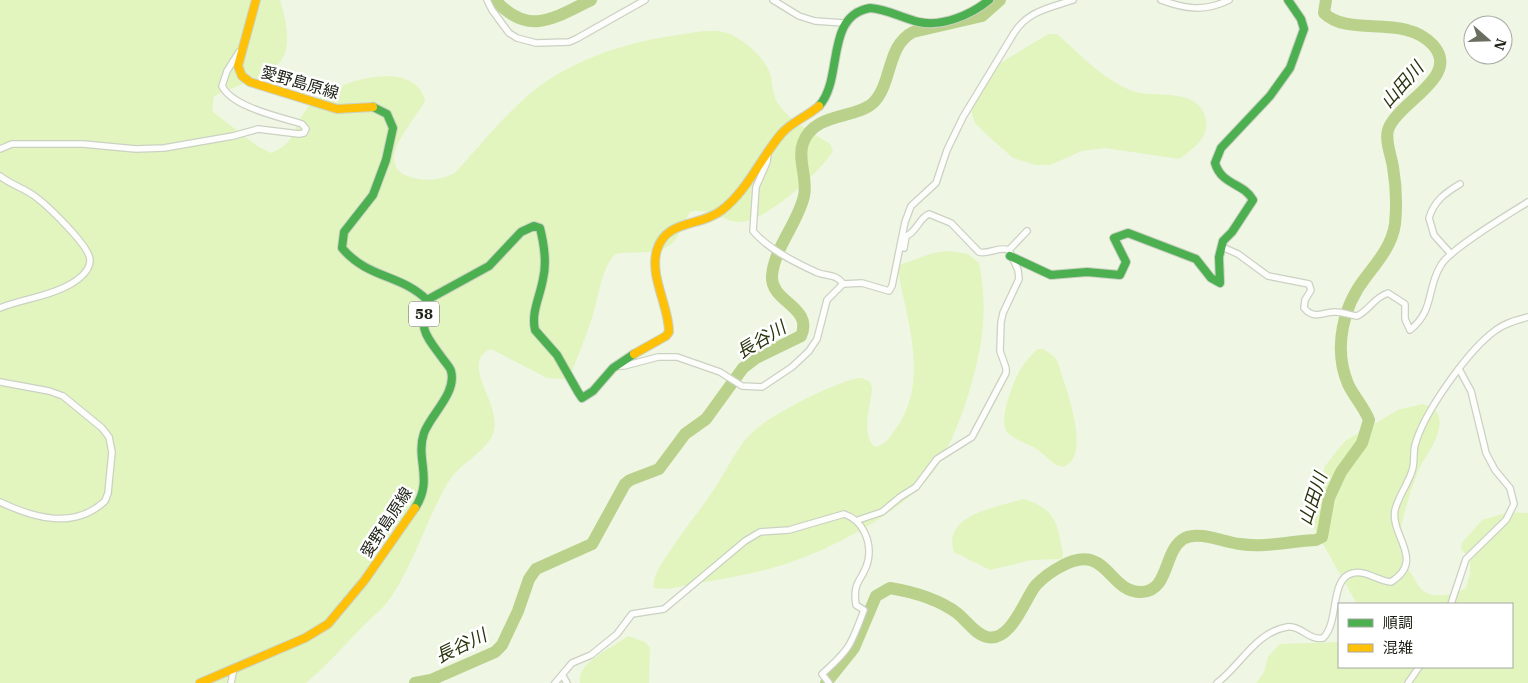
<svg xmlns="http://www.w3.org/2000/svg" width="1528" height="683" font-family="'IBM Plex Serif','Noto Sans JP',serif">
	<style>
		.green { fill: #e2f5bf }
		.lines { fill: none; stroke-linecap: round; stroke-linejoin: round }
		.river { stroke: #bad18b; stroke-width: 12 }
		.street-casing { stroke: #cbd1c3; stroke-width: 8 }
		.fast-casing { stroke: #cbd1c3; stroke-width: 10 }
		.slow-casing { stroke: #cbd1c3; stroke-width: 10 }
		.street { stroke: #fdfefb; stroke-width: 5.5 }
		.fast { stroke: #4caf50; stroke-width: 8 }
		.slow { stroke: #ffc107; stroke-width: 8 }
		.labels { text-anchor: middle; stroke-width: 5; stroke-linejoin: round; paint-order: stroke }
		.shield { fill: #fff; stroke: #64665e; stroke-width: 1 }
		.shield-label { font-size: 15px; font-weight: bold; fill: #212519 }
		.street-label { font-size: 16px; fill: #212519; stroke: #fff }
		.water-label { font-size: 18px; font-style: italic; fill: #29340d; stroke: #fff }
	</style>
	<rect width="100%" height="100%" fill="#eff6e4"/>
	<g class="green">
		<path d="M0 0H280C303 74 268 72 214 96L212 111 257 146 271 153C296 143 292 129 306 110 308 106 313 103 317 100 339 80 416 58 425 101 415 120 371 165 410 177 427 182 440 180 455 173 478 148 506 113 531 93 570 60 627 42 677 35 698 32 718 26 736 37 749 45 768 61 771 77 773 87 773 97 779 105 792 123 812 132 830 144L833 151C822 171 762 225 738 222 721 220 707 207 690 212 685 220 682 229 677 237 665 258 634 250 615 254 600 271 598 301 591 321 585 339 578 356 571 373L564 379 547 378 491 349C456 364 509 410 491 438 481 454 462 463 451 478 427 516 416 560 391 597 384 608 372 617 362 627 344 646 326 666 306 683H0Z"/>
		<path d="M1048 34H1057C1081 55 1100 77 1130 90 1155 100 1199 85 1206 120 1209 138 1192 150 1179 159L1105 148 1082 151 1050 165H1036L1013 158 987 135 975 123 971 110 978 87 994 67Z"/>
		<path d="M950 251 968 254 979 263C988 309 983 345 970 389 963 415 944 462 926 481 889 520 821 555 769 569 737 577 702 582 669 589L654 588C652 579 660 565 666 557 681 533 699 512 715 488 728 468 738 444 756 429 773 414 841 378 862 378L870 382 872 388C871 406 860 434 875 447 886 445 891 436 897 427 930 379 906 318 897 266L933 253Z"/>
		<path d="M1037 349H1043C1046 351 1052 354 1055 358 1059 362 1060 370 1062 376 1068 393 1090 455 1065 466 1057 469 1048 458 1043 454 1033 444 1016 442 1007 432 998 421 1013 382 1020 370 1024 363 1031 356 1037 349Z"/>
		<path d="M1422 404C1437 408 1443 416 1438 432 1435 445 1425 457 1419 469 1412 486 1397 530 1400 547 1402 561 1411 573 1418 585 1428 601 1451 596 1466 588L1470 573V559L1461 549 1462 543 1482 520 1509 512 1528 513V683H1256L1264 672 1268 657 1280 644 1339 642V667H1512V604H1357L1315 530 1313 515 1325 466 1345 441 1398 410Z"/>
		<path d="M1023 499C1049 506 1057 518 1061 544 1062 549 1064 554 1062 559L1032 560 990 570 954 552C942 514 996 508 1023 499Z"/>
		<path d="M628 636 645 642 650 648 649 683H580C576 662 613 648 628 636Z"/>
	</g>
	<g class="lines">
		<g class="river">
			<path d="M495 0C529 37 554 18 591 0"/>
			<path d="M415 683 431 680 495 652 502 645 518 611 529 579 536 569 592 544 625 484 630 480 659 469 685 434 706 419 743 368 756 358 801 336C814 307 770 302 772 276 774 248 798 223 804 196 808 179 797 159 803 143 814 112 856 119 873 103 893 83 886 46 913 32L982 16 1000 0"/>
			<path d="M826 683 854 648 876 596 890 588C914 592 938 599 957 613 966 620 975 634 987 637 1011 643 1025 598 1036 585 1042 579 1052 571 1060 567 1108 540 1107 593 1142 592 1170 591 1163 549 1185 538 1200 531 1223 542 1240 544 1265 548 1291 541 1316 540L1322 537 1329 498 1341 472 1362 443 1369 420C1364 407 1354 397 1348 384 1333 348 1343 306 1366 277 1379 260 1392 245 1395 224 1397 205 1396 185 1393 167 1391 155 1385 141 1388 130 1397 102 1462 77 1433 45 1404 13 1349 38 1324 13L1326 0"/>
		</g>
		<g class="street-casing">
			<g id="street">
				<polyline points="487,0 492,10 509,33 517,38 536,43 569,42 576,39 645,0"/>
				<polyline points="773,0 799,16 815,21 844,23"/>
				<path d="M1161 0C1185 9 1205 12 1229 0"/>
				<path d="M0 149 12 144H83L136 149 164 148 233 136 258 129 299 134 304 133 306 129 302 124C280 117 232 107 222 86L227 71 239 52"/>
				<path d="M768 153 767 162 756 187 753 231C768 249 794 262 816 272 826 277 836 273 843 284"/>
				<path d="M0 176C10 184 23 188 33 195 46 204 90 246 90 260 90 272 78 280 69 285 48 297 22 299 0 308"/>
				<path d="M1222 247 1238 254 1268 276 1309 284 1311 290 1305 300 1304 308C1315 321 1324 311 1336 312 1342 312 1350 315 1357 316 1369 311 1373 298 1388 293L1405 304V319L1410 330C1435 310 1426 289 1441 265 1450 249 1509 214 1528 202"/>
				<path d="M904 248 906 236C916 233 919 218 929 214L951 223 979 252C989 255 997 246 1009 250"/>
				<path d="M1451 254 1434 235 1429 218C1434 201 1445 193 1460 184"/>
				<path d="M616 366H624L658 357H677L720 372 742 386 762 387 792 367 809 351 817 339 827 300 843 284 862 283 889 291 892 286 905 222 911 206 936 183 947 150 963 117 1014 33C1028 11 1049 8 1073 0"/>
				<path d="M0 382 49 391 63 396 102 428 109 437 112 452 108 493 105 501C74 530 34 518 0 502"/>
				<polyline points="858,520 882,512 900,497 916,487 937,459 972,437 1006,373 1006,368 1000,351 1001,322 1003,313 1019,279 1018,270 1009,250 1027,231"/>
				<polyline points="1451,604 1466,559 1506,520 1514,504 1510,488 1495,470 1486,453 1471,391 1459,369"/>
				<polyline points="563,676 567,683"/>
				<polyline points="231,683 234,668"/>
				<path d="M555 683 572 663 591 655 617 634 632 614 664 609 745 541 760 532 789 530 844 514C863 520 872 542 868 561 863 581 852 580 856 605L864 610C851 645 850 649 822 674L829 683"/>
				<path d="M1217 683C1240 666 1256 632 1287 627 1301 625 1309 641 1323 638 1340 622 1329 578 1353 573 1366 570 1378 581 1391 582 1426 560 1390 536 1395 510 1398 497 1408 484 1412 471 1415 463 1413 453 1415 445 1424 412 1469 349 1496 330 1505 323 1517 320 1528 317"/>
				<polyline points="1408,683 1419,667"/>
			</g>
		</g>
		<g class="fast-casing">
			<g id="fast">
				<path d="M819 106C844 79 824 16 870 8 887 9 902 18 919 22 942 27 971 15 989 0"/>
				<path d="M373 107 387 114 393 128 386 160 373 195 344 232 342 248C368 279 401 274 427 300 419 331 425 334 443 359 445 362 450 367 451 371 457 393 431 414 424 433 415 459 434 480 415 508"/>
				<path d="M1010 256 1051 275 1087 272 1120 275 1126 262 1114 238 1128 233 1196 259 1211 278 1220 283 1219 257 1223 241 1232 232 1253 200C1243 182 1222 186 1215 163L1221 148 1270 96 1290 68 1304 29 1301 19 1288 0"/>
				<path d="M427 300 489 266 521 232 534 226 540 228C544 244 547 263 543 279 540 297 531 312 535 330L557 355 578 392 582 398 593 391 613 368 634 354"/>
			</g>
		</g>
		<g class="slow-casing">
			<g id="slow">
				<polyline points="256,0 238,66 242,76 250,82 337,109 373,107"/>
				<path d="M634 354 666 336 669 332C669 306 649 276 657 250 666 219 701 227 722 210 748 190 761 157 782 133 793 121 808 116 819 106"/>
				<polyline points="200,683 305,638 328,624 364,581 415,508"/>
			</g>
		</g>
		<use href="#street" class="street"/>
		<use href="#fast" class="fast"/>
		<use href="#slow" class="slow"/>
	</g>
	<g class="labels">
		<rect class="shield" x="409" y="301.5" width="30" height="25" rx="4"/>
		<g class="shield-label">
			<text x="424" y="319">58</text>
		</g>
		<g class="street-label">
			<text transform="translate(300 82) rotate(16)" y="6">愛野島原線</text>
			<text transform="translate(386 522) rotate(-57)" y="6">愛野島原線</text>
		</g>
		<g class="water-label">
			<text transform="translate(1402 85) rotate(-49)" y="6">山田川</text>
			<text transform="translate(761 340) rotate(-31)" y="6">長谷川</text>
			<text transform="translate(1313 499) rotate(-72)" y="6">山田川</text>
			<text transform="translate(461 646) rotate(-26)" y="6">長谷川</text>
		</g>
	</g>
	<rect x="1338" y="603" width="175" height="65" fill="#ffffff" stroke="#a6a8a3"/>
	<rect x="1348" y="619" width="25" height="8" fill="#4caf50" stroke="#a6a8a3"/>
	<text x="1383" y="628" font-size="15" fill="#212519">順調</text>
	<rect x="1348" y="644" width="25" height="8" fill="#ffc107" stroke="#a6a8a3"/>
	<text x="1383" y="653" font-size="15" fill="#212519">混雑</text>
	<g transform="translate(1488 40) rotate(110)"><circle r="24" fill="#ffffff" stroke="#a6a8a3"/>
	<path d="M0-4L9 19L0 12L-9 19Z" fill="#696e60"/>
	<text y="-8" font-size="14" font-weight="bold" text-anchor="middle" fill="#212519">N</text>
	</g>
</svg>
